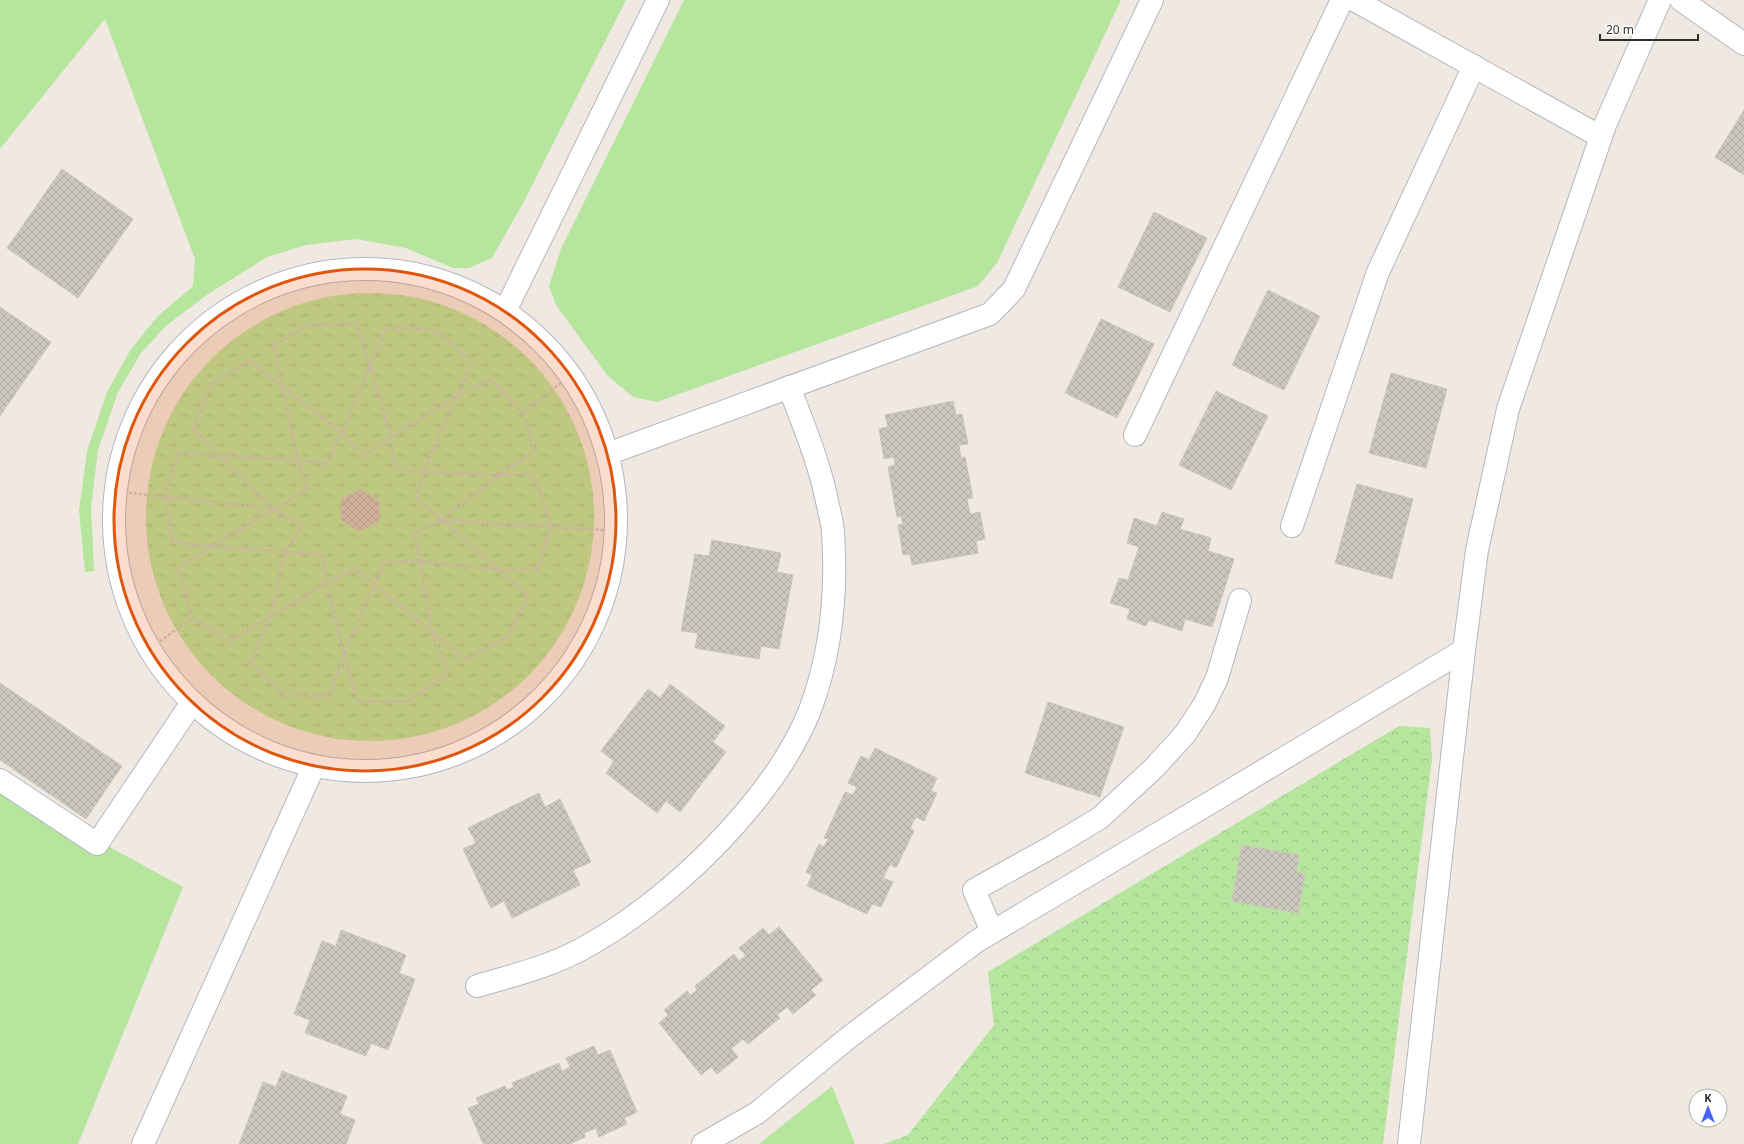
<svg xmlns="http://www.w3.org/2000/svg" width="1744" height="1144" font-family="'Noto Sans',sans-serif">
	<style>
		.grass { fill: #b6e59e }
		.forest { fill: url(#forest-crowns) }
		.park { fill: url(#park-tufts) }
		.building { fill: url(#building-cross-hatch); stroke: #cbc5ba }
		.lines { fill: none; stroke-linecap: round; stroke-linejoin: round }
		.minor-casing { stroke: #b4b7c1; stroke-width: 24 }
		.path { stroke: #c9c9c9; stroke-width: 2.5; stroke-dasharray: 3 2; stroke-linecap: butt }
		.minor { stroke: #fff; stroke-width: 22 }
		.marked { fill: #df570e; fill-opacity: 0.2; stroke: #df570e; stroke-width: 3; stroke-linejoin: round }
	</style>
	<defs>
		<pattern id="forest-crowns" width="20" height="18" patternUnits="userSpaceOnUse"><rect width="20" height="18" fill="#b6e59e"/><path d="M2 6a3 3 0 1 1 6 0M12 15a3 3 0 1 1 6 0" fill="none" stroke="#9dc588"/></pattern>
		<pattern id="park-tufts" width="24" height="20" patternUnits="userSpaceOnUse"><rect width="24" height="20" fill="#b6e59e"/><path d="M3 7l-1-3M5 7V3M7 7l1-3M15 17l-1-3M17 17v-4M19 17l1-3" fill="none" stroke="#9dc588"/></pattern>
		<pattern id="building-cross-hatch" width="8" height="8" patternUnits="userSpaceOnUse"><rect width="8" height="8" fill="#cbc7bf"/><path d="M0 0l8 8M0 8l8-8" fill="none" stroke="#afaba4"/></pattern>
	</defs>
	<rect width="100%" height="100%" fill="#efe9e1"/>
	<g class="grass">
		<polygon points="0,0 626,0 523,203 492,258 469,268 453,268 406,248 356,239 306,245 267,257 208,294 167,325 141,353 118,392 98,450 91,507 94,571 85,572 79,511 87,451 107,392 131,349 157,317 193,286 195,259 105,19 0,149"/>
		<polygon points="684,0 1121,0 997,263 978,286 657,402 633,397 607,375 556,305 549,286 561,249"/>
		<polygon points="0,787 183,887 78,1144 0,1144"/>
		<polygon points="832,1086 855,1144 759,1144"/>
	</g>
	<polygon class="forest" points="1399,726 1430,728 1432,759 1383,1144 884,1144 908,1135 994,1025 988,972"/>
	<circle class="park" cx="370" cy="517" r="224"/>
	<g class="building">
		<polygon points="1744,110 1744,175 1715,157"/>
		<polygon points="62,169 133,219 78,298 7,248"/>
		<polygon points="1154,212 1207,238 1170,312 1118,287"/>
		<polygon points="1268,290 1320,316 1284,390 1232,365"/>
		<polygon points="0,307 51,342 0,416"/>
		<polygon points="1101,319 1154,344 1117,418 1065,393"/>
		<polygon points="1391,373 1447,389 1426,468 1369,453"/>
		<polygon points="1216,391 1268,416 1231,490 1179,465"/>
		<polygon points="953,401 956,415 962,414 968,444 959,445 961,458 965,457 973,498 967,499 970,514 980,512 985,539 976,541 978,553 912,565 910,554 903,555 898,525 903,524 901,516 897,517 888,467 895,465 894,457 884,459 879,429 888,427 885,415"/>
		<polygon points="1357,484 1413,499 1392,579 1335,563"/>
		<polygon points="360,489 379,501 379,521 360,531 341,520 341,500"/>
		<polygon points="1162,512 1184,519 1180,529 1211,538 1208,551 1234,559 1212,627 1185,619 1182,631 1149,620 1146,626 1127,619 1130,609 1110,603 1119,578 1128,580 1139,547 1127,543 1134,518 1157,526"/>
		<polygon points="712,540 781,553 777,572 793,575 779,649 761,646 759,659 695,648 698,633 681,631 695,554 709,556"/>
		<polygon points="0,683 122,766 86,819 0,760"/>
		<polygon points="670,684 725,726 713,742 726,752 680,812 666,801 657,813 606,773 614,761 601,751 648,689 660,698"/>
		<polygon points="1048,702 1124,727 1100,797 1025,773"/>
		<polygon points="875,748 937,778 931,791 937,793 924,821 916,817 910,828 914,831 896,868 890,864 883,878 893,882 881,907 872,904 867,914 807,886 812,875 806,872 819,844 824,847 828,839 824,838 845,792 853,795 857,787 848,783 861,756 869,760"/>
		<polygon points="539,793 545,807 560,799 591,862 573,870 580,885 512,918 504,901 491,908 463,849 476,843 468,828"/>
		<polygon points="1242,845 1299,855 1296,872 1305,874 1298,913 1232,901"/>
		<polygon points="779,927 823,980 811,990 816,995 793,1014 787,1007 777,1015 780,1018 748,1044 743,1039 731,1049 738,1057 717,1074 711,1067 701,1075 659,1023 668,1015 664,1010 687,991 691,995 697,990 695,986 734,954 739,961 746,955 739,948 763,928 769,935"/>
		<polygon points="341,930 406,955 399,973 415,979 388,1050 371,1043 366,1056 305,1033 310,1020 294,1014 322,941 336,946"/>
		<polygon points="594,1046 598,1055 610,1050 637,1112 624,1118 627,1124 599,1137 596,1128 584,1133 585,1137 570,1144 483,1144 468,1108 479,1104 476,1098 505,1086 507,1090 514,1087 512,1083 559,1063 562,1071 570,1067 566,1058"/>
		<polygon points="282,1071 347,1096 340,1114 355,1120 346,1144 239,1144 263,1082 276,1087"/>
	</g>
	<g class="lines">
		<g class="minor-casing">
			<g id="minor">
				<polyline points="1354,0 1601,137"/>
				<polyline points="1681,0 1744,44"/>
				<circle cx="365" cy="520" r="251"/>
				<polyline points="506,309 658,0"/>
				<polyline points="1135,435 1342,0"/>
				<polyline points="610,453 990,314 1014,289 1152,0"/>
				<polyline points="1292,526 1378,272 1474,66"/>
				<polyline points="0,780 97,844 191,704"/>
				<polyline points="992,932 974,890 1055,845 1100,818 1154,768 1185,734 1204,705 1217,678 1240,600"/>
				<path d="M477 986C511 976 548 967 580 950 667 904 773 802 810 710 831 654 837 592 833 533 833 524 830 515 828 506 820 464 804 426 789 387"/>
				<polyline points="143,1144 313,768"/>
				<polyline points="703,1144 757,1113 848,1038 977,941 1208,804 1464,650"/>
				<polyline points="1409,1144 1464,650 1477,550 1508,409 1605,125 1660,0"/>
			</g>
		</g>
		<g class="path">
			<polyline points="458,396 490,379 523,412 535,452 499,474"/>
			<polyline points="523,412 571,375"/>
			<polygon points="342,433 364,456 391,437 395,469 423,472 417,498 441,520 414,533 420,561 385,562 374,584 355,569 326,583 322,555 285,552 302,526 274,510 307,489 298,460 326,464"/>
			<polyline points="219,456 193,428 211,384 250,361 342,433 370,365 391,437 457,396 423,472 499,475 441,520 499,570 420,561 431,631 374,584 344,654 326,583 271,616 285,552 211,546 274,510 219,456 298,460 273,345 311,324 356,324 370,365 387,327 434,330 472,361 457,396"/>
			<polyline points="499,475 534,474 551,527 537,570 499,570"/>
			<polyline points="114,491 274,509"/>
			<polyline points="441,520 618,531"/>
			<polyline points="210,546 172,542 165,496 179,452 218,456"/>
			<polyline points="211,546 178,568 192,618 231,641 271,616"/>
			<polyline points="271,616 250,663 283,694 329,696 344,654"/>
			<polyline points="433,632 466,660 508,636 528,597 499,570"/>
			<polyline points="148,650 192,618"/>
			<polyline points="344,654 357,701 406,702 449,673 431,631"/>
		</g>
		<use href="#minor" class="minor"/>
	</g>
	<path class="marked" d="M114 520a251 251 0 1 1 502 0a251 251 0 1 1-502 0Z"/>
	<g transform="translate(1708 1108)"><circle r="19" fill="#ffffff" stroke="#ababab"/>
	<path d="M0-3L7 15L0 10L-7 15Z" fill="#4264fb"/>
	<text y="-6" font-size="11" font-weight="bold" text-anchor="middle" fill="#2e2e2e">K</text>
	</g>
	<path d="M1600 34v6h98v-6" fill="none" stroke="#2e2e2e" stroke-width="2"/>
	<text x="1606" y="34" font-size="12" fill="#2e2e2e" stroke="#ffffff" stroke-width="3" paint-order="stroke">20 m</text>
</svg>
